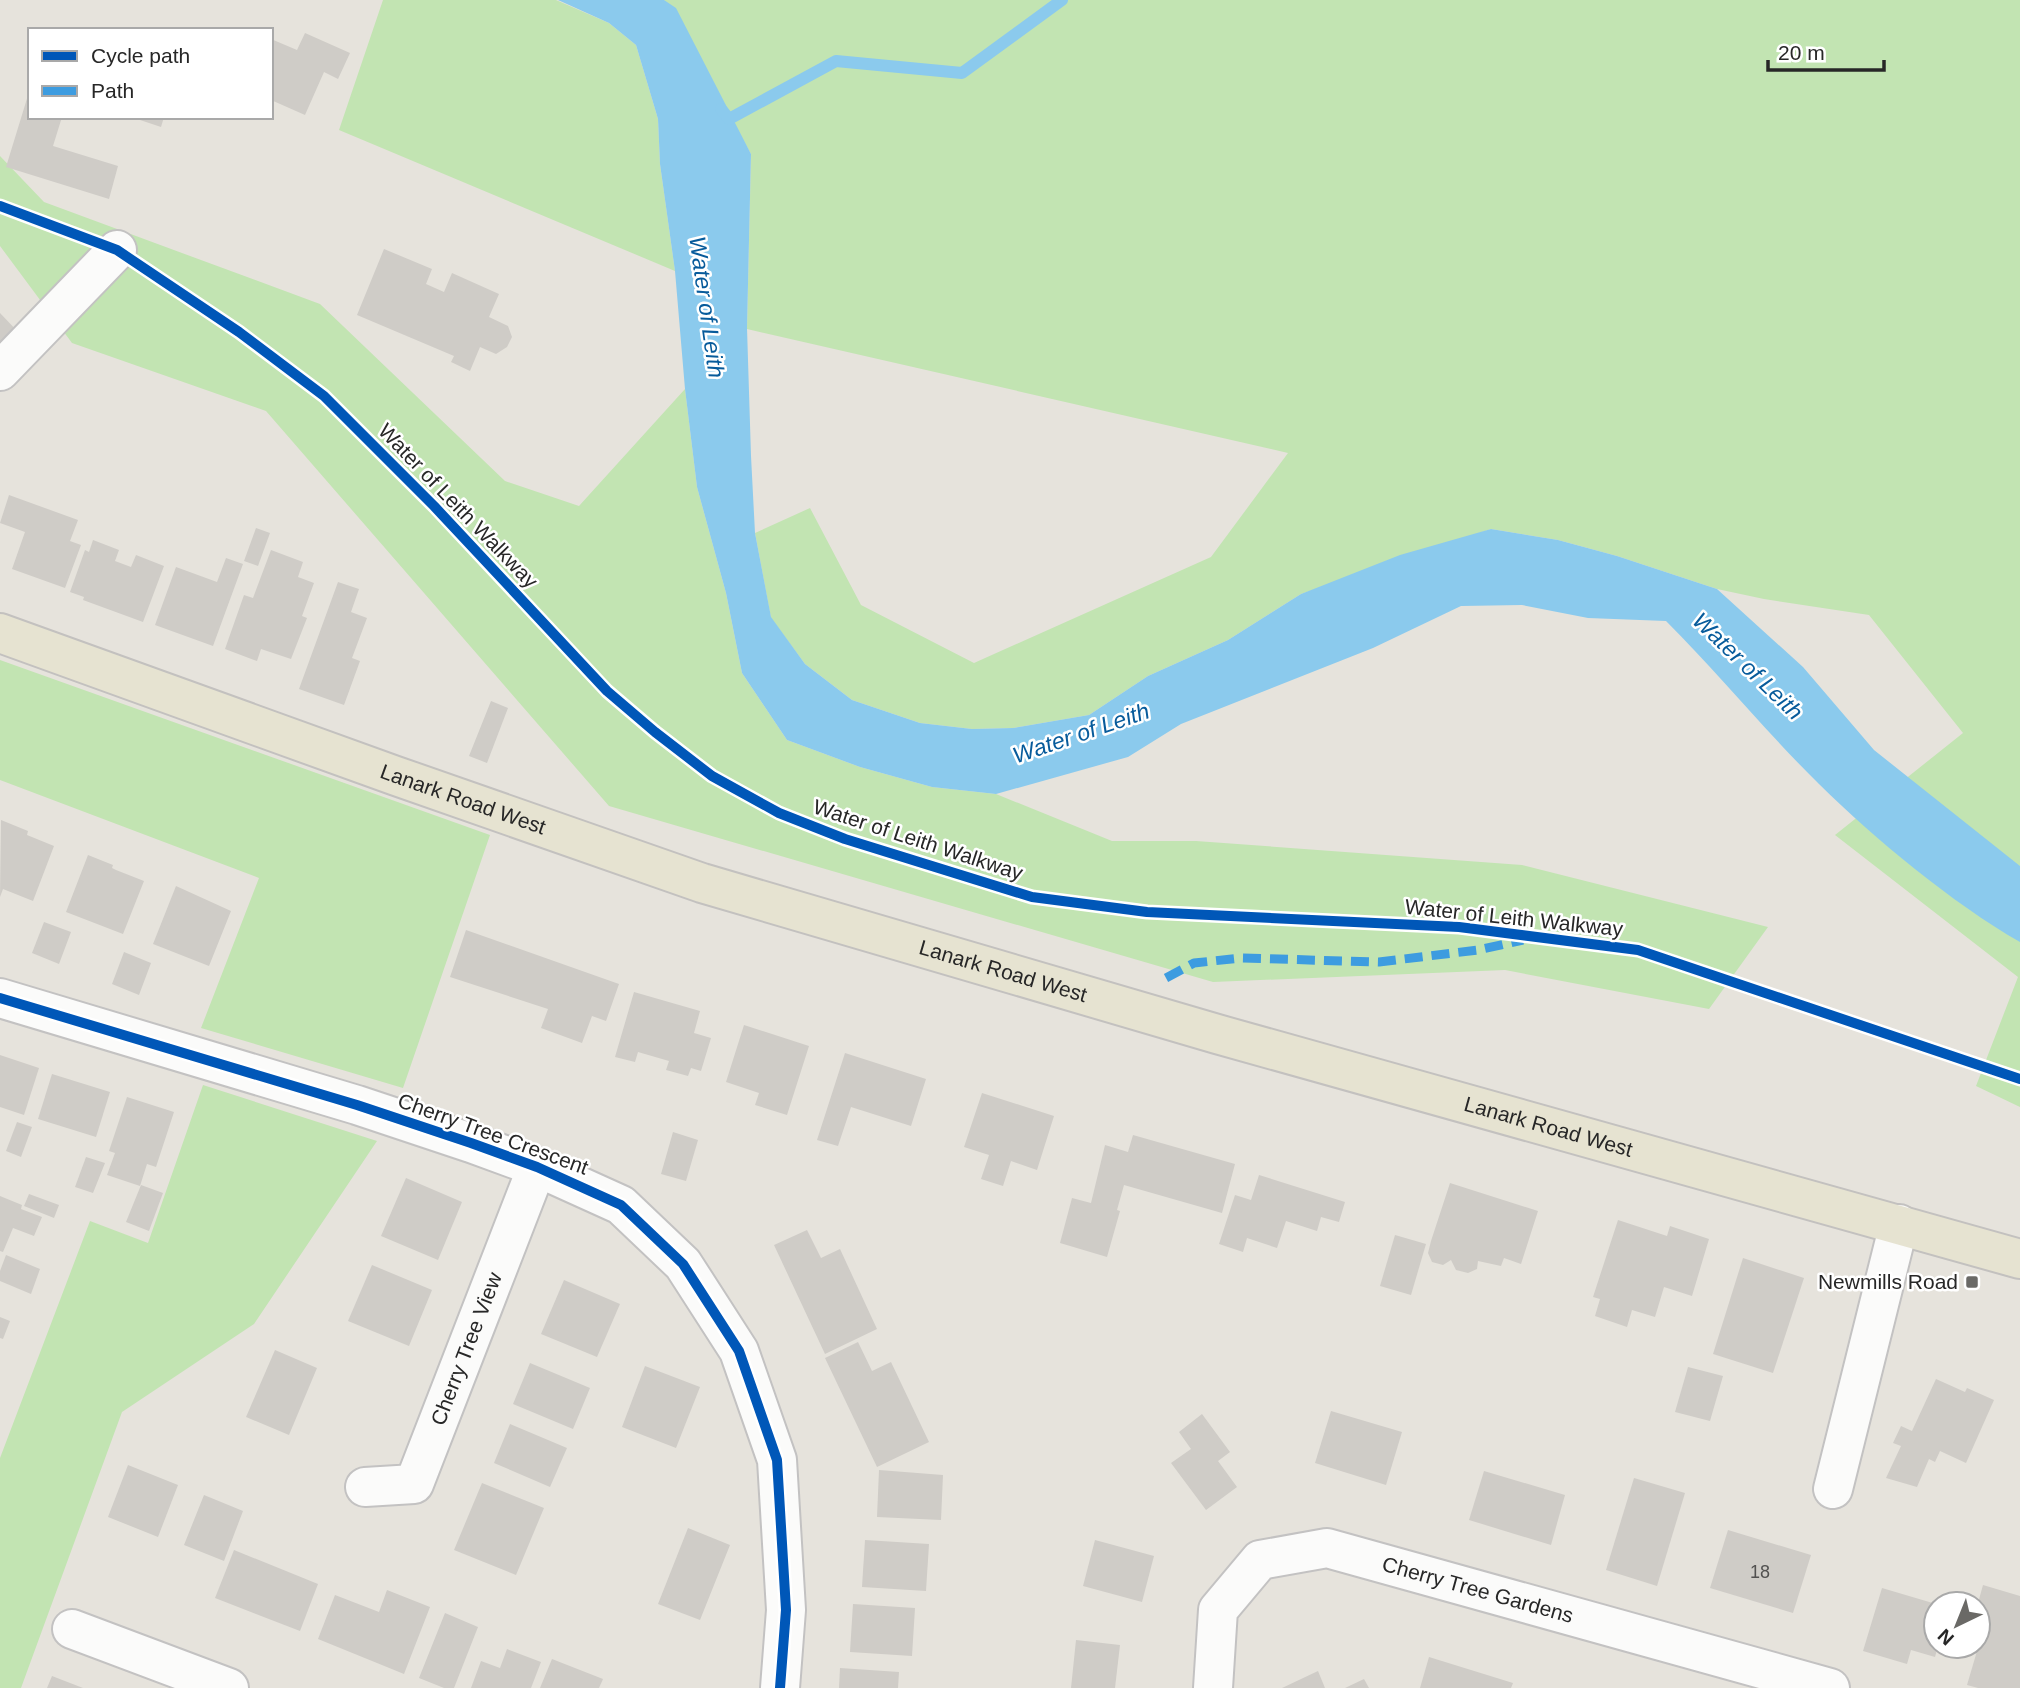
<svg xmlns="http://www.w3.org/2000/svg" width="2020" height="1688" font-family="Helvetica,sans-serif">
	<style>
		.green { fill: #c2e4b2 }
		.water { fill: #8bcaed }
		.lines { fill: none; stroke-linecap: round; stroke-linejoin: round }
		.stream { stroke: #8bcaed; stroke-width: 12 }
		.building { fill: #cfccc7 }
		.minor-casing { stroke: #c3c2c2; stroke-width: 42 }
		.major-casing { stroke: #c3c1bf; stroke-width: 42 }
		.minor { stroke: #fbfbfa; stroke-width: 38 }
		.major { stroke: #e6e3d1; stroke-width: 38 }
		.quiet { stroke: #3d9ce0; stroke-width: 9; stroke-dasharray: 18 9; stroke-linecap: butt }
		.cycleway-casing { stroke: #fff; stroke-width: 15 }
		.cycleway { stroke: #0057b8; stroke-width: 10 }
		.poi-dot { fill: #6a6966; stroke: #fff; stroke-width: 2.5 }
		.labels { text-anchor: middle; stroke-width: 5; stroke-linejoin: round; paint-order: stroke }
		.number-label { font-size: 18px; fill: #525150 }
		.street-label { font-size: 21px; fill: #272727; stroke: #fff }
		.poi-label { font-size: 21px; fill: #272727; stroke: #fff; text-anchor: end }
		.water-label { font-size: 23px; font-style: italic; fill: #075b9b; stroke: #fff }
	</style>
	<rect width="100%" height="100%" fill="#e6e3dc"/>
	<g class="green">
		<polygon points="383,0 556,0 609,23 636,45 658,119 660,164 675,271 339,130"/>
		<polygon points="664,0 2020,0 2020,1107 1976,1086 2018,977 1835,835 1963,733 1869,615 1764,599 1717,589 1617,556 1558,540 1491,529 1301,594 1228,640 1148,676 1089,715 1013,728 972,729 920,723 852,700 805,664 771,618 755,533 810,508 861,605 974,663 1211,557 1288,453 747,329 751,154"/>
		<polygon points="0,156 44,202 320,304 505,481 579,506 685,389 697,487 726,593 742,673 787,740 860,767 932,787 996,794 1112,841 1196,841 1522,865 1768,927 1709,1009 1505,970 1213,982 609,806 266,411 72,343 0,246"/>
		<polygon points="0,660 490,835 403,1088 201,1028 259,878 0,780"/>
		<polygon points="203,1085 377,1141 254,1324 122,1412 21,1688 0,1688 0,1458 90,1221 148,1243"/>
	</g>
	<path class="water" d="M558 0H664L676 8 751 154 747 328 751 456 755 533 771 617 805 664 852 700 920 723 972 729 1013 728 1089 715 1148 676 1228 640 1301 594 1400 555 1491 529 1558 540 1617 556 1717 589 1803 667 1874 750 2020 866V942C1952 903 1875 839 1819 784 1766 732 1719 674 1666 621L1588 618 1522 605 1461 606 1373 648 1181 724 1128 757 996 794 932 787 860 767 787 740 742 673 726 593 697 487 685 389 675 271 660 164 658 119 636 45 609 23Z"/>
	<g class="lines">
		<polyline class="stream" points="721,109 729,119 836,61 962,73 1062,0"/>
	</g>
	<g class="building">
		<polygon points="305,33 350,53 338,79 324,72 305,115 271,100 271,39 297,50"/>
		<polygon points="29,92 30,117 62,117 53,146 118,166 109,199 6,167"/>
		<polygon points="131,117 164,117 161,127"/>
		<polygon points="384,249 432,269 426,284 444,292 452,273 499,294 489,317 508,326 512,337 507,347 496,354 480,347 470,371 451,362 454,356 357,315"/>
		<polygon points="0,313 20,334 0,354"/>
		<polygon points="9,495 78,520 70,541 81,545 65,588 12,569 25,532 0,523"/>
		<polygon points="256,528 270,533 258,566 244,561"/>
		<polygon points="93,540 119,550 115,561 131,567 136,555 164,566 143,622 83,600 84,597 70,592 85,550 89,552"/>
		<polygon points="271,550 303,562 298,577 314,583 302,616 307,618 291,659 261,649 257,661 225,649 244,595 253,598"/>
		<polygon points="226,558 243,564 213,646 155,625 176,567 217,582"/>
		<polygon points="338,582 359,589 351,612 367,618 352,658 360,661 344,705 299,689"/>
		<polygon points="491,701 508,708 487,763 469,756"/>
		<polygon points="1,820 28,831 27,835 54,846 33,901 3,889 0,897"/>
		<polygon points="88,855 113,865 112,868 116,870 144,881 123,934 66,912"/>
		<polygon points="176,886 231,911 209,966 153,944"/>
		<polygon points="44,922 71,932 59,964 32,953"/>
		<polygon points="466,930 619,984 606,1021 592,1016 582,1043 541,1028 548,1009 450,977"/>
		<polygon points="124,952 151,963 139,995 112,984"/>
		<polygon points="634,992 700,1011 694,1033 711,1038 701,1071 691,1068 688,1076 666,1070 669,1061 638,1052 635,1062 615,1057"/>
		<polygon points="744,1025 809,1046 787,1115 755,1105 759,1093 726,1082"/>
		<polygon points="845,1053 926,1079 911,1126 851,1107 838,1146 817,1140"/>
		<polygon points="0,1055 39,1068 24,1115 0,1107"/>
		<polygon points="52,1074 110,1092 96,1137 38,1119"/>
		<polygon points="982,1093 1054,1116 1037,1170 1011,1161 1003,1186 981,1179 989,1155 964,1147"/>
		<polygon points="127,1097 174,1112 156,1167 147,1164 140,1186 107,1175 115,1153 109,1151"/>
		<polygon points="17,1122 32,1127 21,1157 6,1151"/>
		<polygon points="673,1132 698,1140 686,1181 661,1174"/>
		<polygon points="1133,1135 1235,1164 1222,1213 1124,1185 1117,1210 1120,1211 1107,1257 1060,1243 1072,1198 1091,1203 1105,1145 1128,1152"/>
		<polygon points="86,1157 105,1163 93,1193 75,1187"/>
		<polygon points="1259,1175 1345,1202 1339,1222 1321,1217 1317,1231 1286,1221 1277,1248 1247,1238 1243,1252 1219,1244 1235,1195 1251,1200"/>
		<polygon points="406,1178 462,1202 438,1260 381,1236"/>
		<polygon points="1450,1183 1538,1211 1521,1264 1504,1258 1501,1266 1478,1261 1477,1269 1468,1273 1456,1270 1451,1260 1443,1265 1432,1262 1428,1253 1431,1241"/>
		<polygon points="141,1185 163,1193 149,1231 126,1222"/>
		<polygon points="29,1194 59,1205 54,1218 24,1206"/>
		<polygon points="0,1196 22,1205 21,1209 42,1217 34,1236 13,1228 3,1252 0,1251"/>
		<polygon points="1618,1220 1667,1236 1670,1226 1709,1239 1692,1296 1664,1287 1655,1317 1632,1310 1627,1327 1595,1316 1600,1299 1593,1297"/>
		<polygon points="807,1230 821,1258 840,1249 877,1329 825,1354 774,1245"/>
		<polygon points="1395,1235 1426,1244 1411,1295 1380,1286"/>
		<polygon points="6,1255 40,1269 31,1294 0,1281 0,1271"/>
		<polygon points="1743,1258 1804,1278 1773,1373 1713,1354"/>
		<polygon points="372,1265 432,1290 409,1346 348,1321"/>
		<polygon points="564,1280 620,1304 597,1357 541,1334"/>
		<polygon points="0,1317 10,1321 3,1339 0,1338"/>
		<polygon points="858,1342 872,1371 891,1362 929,1442 877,1467 825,1358"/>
		<polygon points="275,1350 317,1368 289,1435 246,1417"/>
		<polygon points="530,1363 590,1388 573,1429 513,1404"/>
		<polygon points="645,1366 700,1387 676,1448 622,1427"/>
		<polygon points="1688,1367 1723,1376 1710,1421 1675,1412"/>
		<polygon points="1936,1379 1965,1392 1967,1388 1994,1400 1966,1463 1940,1451 1935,1462 1929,1459 1917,1487 1886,1478 1901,1446 1893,1443 1901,1426 1912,1431"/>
		<polygon points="1331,1411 1402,1432 1386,1485 1315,1463"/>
		<polygon points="1202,1414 1230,1452 1218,1461 1237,1487 1206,1510 1171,1463 1191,1449 1179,1432"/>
		<polygon points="510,1424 567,1448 550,1487 494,1463"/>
		<polygon points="128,1465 178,1485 158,1537 108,1517"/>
		<polygon points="879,1470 943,1475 941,1520 877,1517"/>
		<polygon points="1484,1471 1565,1495 1551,1545 1469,1520"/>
		<polygon points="1634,1478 1685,1493 1657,1586 1606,1570"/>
		<polygon points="482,1483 544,1508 516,1575 454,1550"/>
		<polygon points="204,1495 243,1511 224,1561 184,1545"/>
		<polygon points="688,1528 730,1545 700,1620 658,1604"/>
		<polygon points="1728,1530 1811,1555 1793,1613 1710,1588"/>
		<polygon points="865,1540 929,1544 926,1591 862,1587"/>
		<polygon points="1095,1540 1154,1556 1142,1602 1083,1586"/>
		<polygon points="234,1550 318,1584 300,1631 215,1598"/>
		<polygon points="1983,1585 2020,1596 2020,1688 1978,1688 1967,1685 1985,1624 1978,1622 1978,1603"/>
		<polygon points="1882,1588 1936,1604 1936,1646 1938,1646 1935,1657 1911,1650 1907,1664 1863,1651"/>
		<polygon points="387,1590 430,1607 404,1674 318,1639 335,1595 379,1612"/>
		<polygon points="853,1604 915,1608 912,1656 850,1652"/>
		<polygon points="445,1613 478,1627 454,1688 444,1688 419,1678"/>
		<polygon points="1076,1640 1120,1645 1115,1688 1071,1688"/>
		<polygon points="507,1649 541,1662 531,1688 471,1688 481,1661 500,1668"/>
		<polygon points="1429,1657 1513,1683 1511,1688 1420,1688"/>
		<polygon points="552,1659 603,1679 599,1688 540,1688"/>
		<polygon points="840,1668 899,1672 898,1688 839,1688"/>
		<polygon points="1318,1671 1325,1688 1282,1688"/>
		<polygon points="52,1676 83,1688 47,1688"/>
		<polygon points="1364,1679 1369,1688 1345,1688"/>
	</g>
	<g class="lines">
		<g class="minor-casing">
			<g id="minor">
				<polyline points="0,371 117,250"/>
				<polyline points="0,998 357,1105 471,1143 537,1167 621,1205 683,1264 739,1351 777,1460 786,1610 780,1688"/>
				<path id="s1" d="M365 1487 414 1484 537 1167"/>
				<polyline points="1833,1489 1899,1224"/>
				<polyline points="72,1629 229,1688"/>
				<path id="s2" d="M1213 1688 1218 1610 1260 1560 1327 1548 1830 1688"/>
			</g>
		</g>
		<g class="major-casing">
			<g id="major">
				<path id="s3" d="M0 633 396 776 702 883 1217 1034 2020 1259"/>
			</g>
		</g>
		<use href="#minor" class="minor"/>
		<use href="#major" class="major"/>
		<polyline class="quiet" points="1166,978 1194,963 1241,958 1379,962 1478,950 1523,940"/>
		<g class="cycleway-casing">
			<g id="cycleway">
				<polyline points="0,206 117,250 239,332 324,396 434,506 607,691 655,732 712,776 779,813 845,839 1032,897 1147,912 1459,927 1638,950 2020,1079"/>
				<polyline points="0,998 357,1105 471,1143 537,1167 621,1205 683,1264 739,1351 777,1460 786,1610 780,1688"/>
			</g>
		</g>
		<use href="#cycleway" class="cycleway"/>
	</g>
	<rect class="poi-dot" x="1965" y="1275" width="14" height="14" rx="3.5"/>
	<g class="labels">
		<g class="number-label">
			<text x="1760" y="1578">18</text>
		</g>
		<g class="street-label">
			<text transform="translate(458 506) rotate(46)" y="7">Water of Leith Walkway</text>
			<text dy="7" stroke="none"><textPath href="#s3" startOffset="492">Lanark Road West</textPath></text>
			<text transform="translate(918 840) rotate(18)" y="7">Water of Leith Walkway</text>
			<text transform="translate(1514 918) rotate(6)" y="7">Water of Leith Walkway</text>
			<text dy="7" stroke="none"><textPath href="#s3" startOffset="1059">Lanark Road West</textPath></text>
			<text dy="7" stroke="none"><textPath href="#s3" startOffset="1626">Lanark Road West</textPath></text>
			<text transform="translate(493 1134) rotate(20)" y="7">Cherry Tree Crescent</text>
			<text dy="7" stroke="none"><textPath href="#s1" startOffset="194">Cherry Tree View</textPath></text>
			<text dy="7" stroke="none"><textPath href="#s2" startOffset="368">Cherry Tree Gardens</textPath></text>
		</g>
		<g class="poi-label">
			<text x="1958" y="1289">Newmills Road</text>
		</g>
		<g class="water-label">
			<text transform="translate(707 307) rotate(82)" y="8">Water of Leith</text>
			<text transform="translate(1748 666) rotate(44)" y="8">Water of Leith</text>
			<text transform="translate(1081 733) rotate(-19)" y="8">Water of Leith</text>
		</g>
	</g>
	<rect x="28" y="28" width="245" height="91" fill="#ffffff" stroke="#a9a9a9" stroke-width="2"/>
	<rect x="42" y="51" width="35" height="10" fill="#0057b8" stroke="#a9a9a9" stroke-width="2"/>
	<text x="91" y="63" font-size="21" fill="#272727">Cycle path</text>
	<rect x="42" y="86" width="35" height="10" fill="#3d9ce0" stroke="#a9a9a9" stroke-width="2"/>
	<text x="91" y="98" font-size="21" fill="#272727">Path</text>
	<g transform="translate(1957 1625) rotate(223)"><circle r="33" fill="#ffffff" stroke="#a9a9a9" stroke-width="2"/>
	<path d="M0-5L12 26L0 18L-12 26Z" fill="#6a6966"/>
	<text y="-10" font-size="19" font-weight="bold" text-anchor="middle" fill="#272727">N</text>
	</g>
	<path d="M1768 60v10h116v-10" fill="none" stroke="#272727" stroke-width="3.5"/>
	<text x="1778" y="60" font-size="21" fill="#272727" stroke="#ffffff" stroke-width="5" paint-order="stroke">20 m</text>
</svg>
